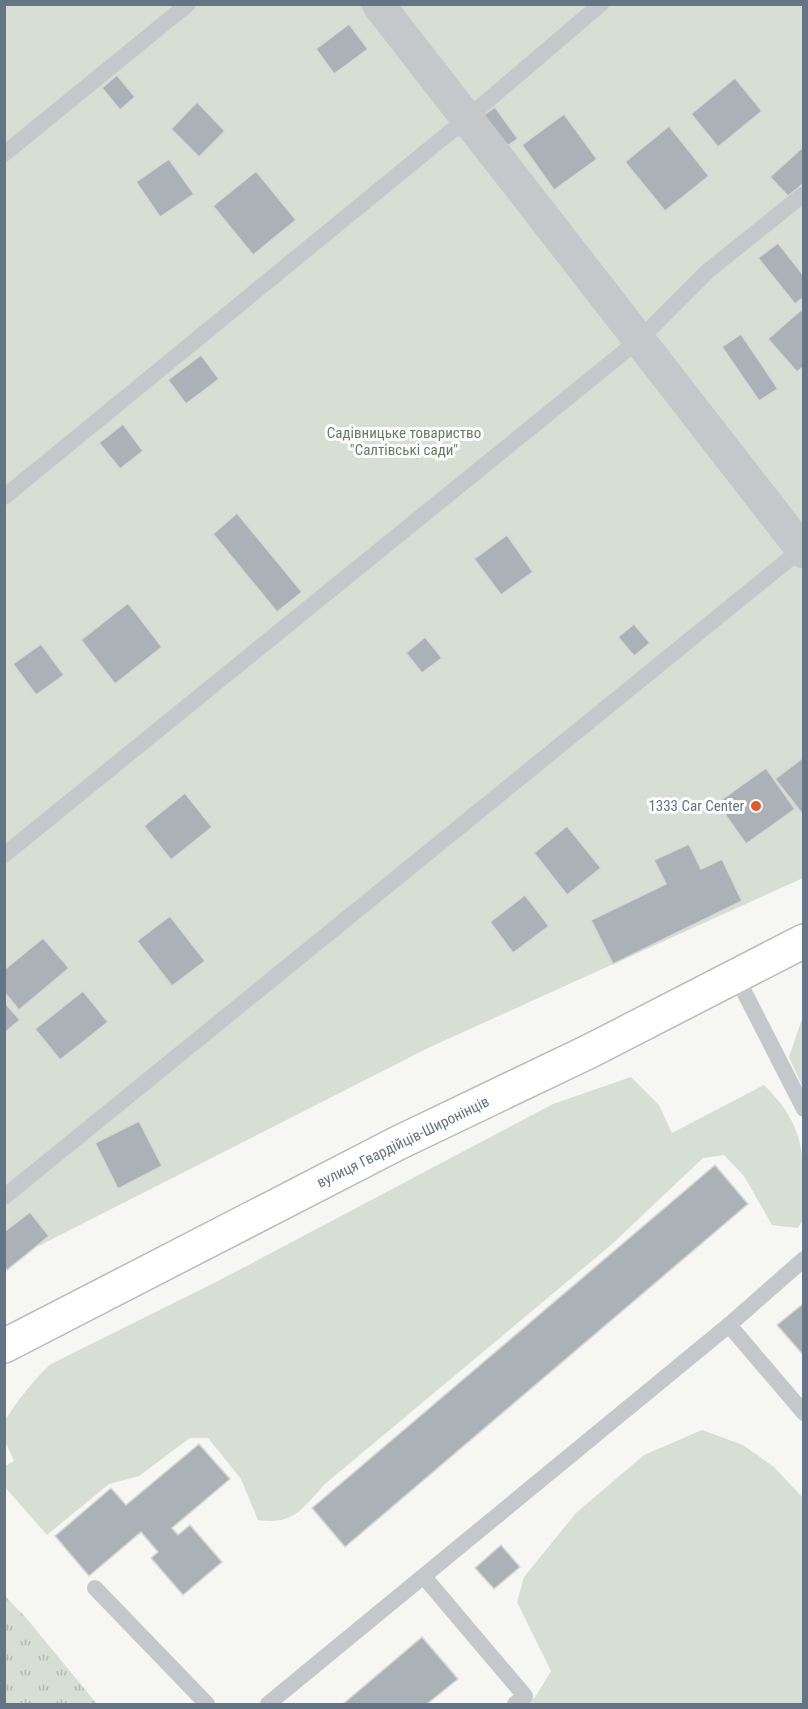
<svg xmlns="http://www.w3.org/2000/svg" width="808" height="1709" font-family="'Roboto Condensed',sans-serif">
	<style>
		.park { fill: url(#park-tufts) }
		.garden { fill: #d7ded4 }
		.building { fill: #aab2b8; stroke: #d8d8d5; stroke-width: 1.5 }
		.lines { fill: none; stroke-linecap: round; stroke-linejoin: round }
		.secondary-casing { stroke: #b6bbc0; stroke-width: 36 }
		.lane { stroke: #c4c8cb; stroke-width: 16 }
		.street { stroke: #c4c8cb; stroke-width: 33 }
		.secondary { stroke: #fff; stroke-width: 33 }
		.poi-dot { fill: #e75922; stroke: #fff; stroke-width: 2 }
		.labels { text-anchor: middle; stroke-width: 6; stroke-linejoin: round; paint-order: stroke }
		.park-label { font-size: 15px; fill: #677c64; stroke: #fff }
		.poi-label { font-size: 15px; fill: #647585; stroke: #fff; text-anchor: end }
		.street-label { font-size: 15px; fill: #647585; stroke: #fff }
	</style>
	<defs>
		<pattern id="park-tufts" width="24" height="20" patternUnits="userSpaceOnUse" patternTransform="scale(1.5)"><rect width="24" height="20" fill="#d7ded4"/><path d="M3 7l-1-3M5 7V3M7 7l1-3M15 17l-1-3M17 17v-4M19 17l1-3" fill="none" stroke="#b2b9b2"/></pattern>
	</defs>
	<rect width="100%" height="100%" fill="#f6f6f3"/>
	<polygon class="park" points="5,1596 27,1619 97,1704 5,1704"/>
	<g class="garden">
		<polygon points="5,5 803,5 803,878 428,1048 5,1263"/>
		<polygon points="803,1016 803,1088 789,1057"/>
		<path d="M631 1077 659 1105 672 1133 764 1085C808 1128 804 1159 803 1219L798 1228 772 1225 744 1176 724 1155 703 1158 611 1245 325 1484C302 1509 294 1525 258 1520L241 1479 208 1438H190L139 1476 109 1484 47 1535 5 1487V1466L14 1461C9 1449 1 1437 4 1424 7 1413 41 1371 51 1364L218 1281 553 1104Z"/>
		<polygon points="702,1430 743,1445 774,1467 803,1498 803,1704 527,1704 536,1696 551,1671 517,1602 524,1577 576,1513 644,1455"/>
	</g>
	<g class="building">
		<polygon points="349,24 368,49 334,74 316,49"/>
		<polygon points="117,75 135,97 120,110 102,88"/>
		<polygon points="735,78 762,111 718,147 691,114"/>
		<polygon points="197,102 225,131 199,157 171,129"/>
		<polygon points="495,107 518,139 504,148 482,116"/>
		<polygon points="564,114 597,159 554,190 522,145"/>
		<polygon points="669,126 709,176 665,211 625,162"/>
		<polygon points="803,147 804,183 788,196 770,177"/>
		<polygon points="169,159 194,194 160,217 136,182"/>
		<polygon points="256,171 296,220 253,255 213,206"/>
		<polygon points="778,243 804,276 804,297 795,304 758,258"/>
		<polygon points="801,310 804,314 804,366 797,372 768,339"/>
		<polygon points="741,334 778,389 759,401 722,347"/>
		<polygon points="201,355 219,379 186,404 168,380"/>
		<polygon points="123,424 143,451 120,469 99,443"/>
		<polygon points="237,513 302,592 277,612 213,534"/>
		<polygon points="507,535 533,572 501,595 474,559"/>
		<polygon points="128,603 162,647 115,684 81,640"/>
		<polygon points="634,624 650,643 634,656 618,637"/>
		<polygon points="425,637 442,658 422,673 406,653"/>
		<polygon points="41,644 64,675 36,695 13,664"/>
		<polygon points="804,757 804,816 775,779"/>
		<polygon points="766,768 795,809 746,844 717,803"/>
		<polygon points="185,793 212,827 171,860 144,826"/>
		<polygon points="567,826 601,868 567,895 534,853"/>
		<polygon points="689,844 701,869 722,859 742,901 613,964 591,920 666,884 654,860"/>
		<polygon points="525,895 549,926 513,953 490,922"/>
		<polygon points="170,916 205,961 172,986 137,941"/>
		<polygon points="43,938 69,968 19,1010 4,992 4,970"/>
		<polygon points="83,991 108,1022 60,1060 35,1029"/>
		<polygon points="6,1004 20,1020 4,1033 4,1005"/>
		<polygon points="139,1121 162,1166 118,1189 95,1143"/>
		<polygon points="715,1165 748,1204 345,1547 312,1508"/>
		<polygon points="30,1212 49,1236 7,1270 4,1267 4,1232"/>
		<polygon points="804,1303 804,1356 777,1325"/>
		<polygon points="199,1444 230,1479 172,1528 178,1535 190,1525 222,1562 183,1595 151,1558 158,1552 141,1532 89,1576 55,1536 111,1488 126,1505"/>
		<polygon points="501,1545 520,1567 494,1589 475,1568"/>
		<polygon points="422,1637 458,1679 427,1704 343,1704"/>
	</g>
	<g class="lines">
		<g class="secondary-casing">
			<polyline id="secondary" points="4,1346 398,1143 590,1051 804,941"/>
		</g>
		<g class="lane">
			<polyline points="4,154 188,4"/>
			<polyline points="4,497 466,119 601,4"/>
			<polyline points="4,855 640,339 709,270 804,194"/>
			<polyline points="736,976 804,1109"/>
			<polyline points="4,1197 804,547"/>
			<polyline points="729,1325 804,1413"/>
			<polyline points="425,1578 525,1696 515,1704"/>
			<polyline points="95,1588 207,1704"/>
			<polyline points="268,1704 729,1325 804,1259"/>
		</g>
		<polyline class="street" points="378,4 804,552"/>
		<use href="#secondary" class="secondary"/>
	</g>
	<circle class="poi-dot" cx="756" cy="806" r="6"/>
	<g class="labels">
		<g class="park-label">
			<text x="404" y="438">Садівницьке товариство<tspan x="404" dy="17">"Салтівські сади"</tspan></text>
		</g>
		<g class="poi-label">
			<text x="744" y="811">1333 Car Center</text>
		</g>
		<g class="street-label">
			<text transform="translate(403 1142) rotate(-26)" y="5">вулиця Гвардійців-Широнінців</text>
		</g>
	</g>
	<rect width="808" height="1709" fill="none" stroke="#647585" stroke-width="12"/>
</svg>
